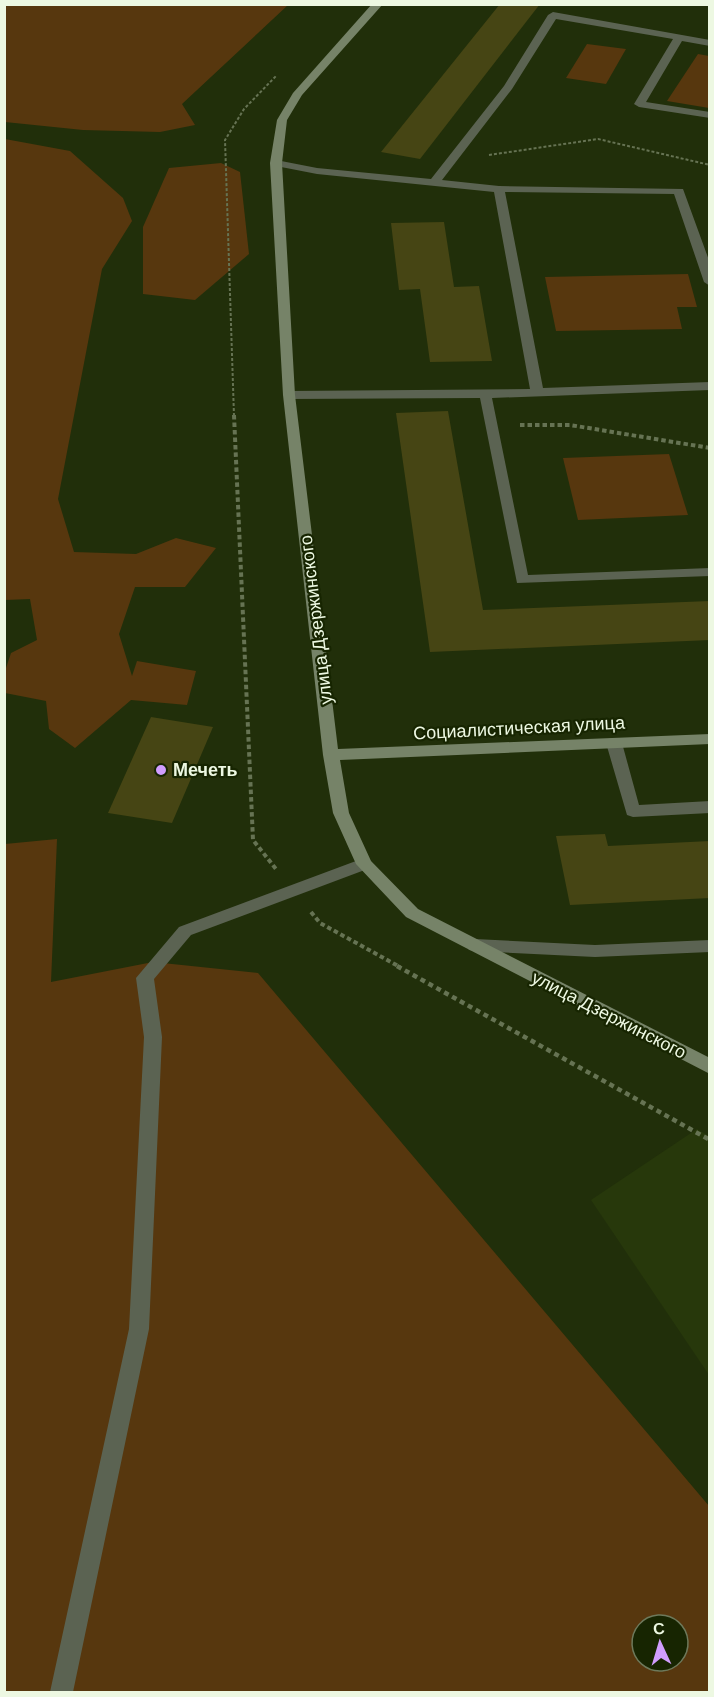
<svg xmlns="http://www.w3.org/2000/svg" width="714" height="1697" font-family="'DM Sans',sans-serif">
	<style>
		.built { fill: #27380b }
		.green { fill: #57370e; fill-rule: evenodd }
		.building { fill: #464514 }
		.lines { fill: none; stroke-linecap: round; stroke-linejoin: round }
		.path-far2 { stroke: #667353; stroke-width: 2; stroke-dasharray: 3 2; stroke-linecap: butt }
		.path-far1 { stroke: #667353; stroke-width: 4; stroke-dasharray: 4.5 3; stroke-linecap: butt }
		.path { stroke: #667353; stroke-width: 4.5; stroke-dasharray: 5 4; stroke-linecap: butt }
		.service { fill: #5b6352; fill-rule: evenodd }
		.minor { fill: #5b6352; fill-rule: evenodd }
		.secondary { fill: #768368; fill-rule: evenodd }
		.poi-dot { fill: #d19dfe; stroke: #172501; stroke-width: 2 }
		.labels { text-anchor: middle; stroke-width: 4.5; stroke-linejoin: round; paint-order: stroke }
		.street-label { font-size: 18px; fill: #edf8e2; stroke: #172501 }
		.poi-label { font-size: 18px; font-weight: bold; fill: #edf8e2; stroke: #172501; text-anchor: start }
	</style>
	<rect width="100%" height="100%" fill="#212f0a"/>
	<polygon class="built" points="697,1129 709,1136 709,1375 591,1200"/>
	<g class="green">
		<polygon points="5,4 288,4 288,5 182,104 195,125 160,132 83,130 5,122"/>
		<polygon points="587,44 626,49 606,84 566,78"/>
		<polygon points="698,54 709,56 709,108 667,101"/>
		<polygon points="5,139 70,151 123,198 132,221 102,269 58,499 74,552 136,554 176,538 216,548 185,587 135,587 119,634 132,676 137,661 196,671 187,705 131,700 75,748 49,729 46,701 5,693 5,671 11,653 37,640 30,599 5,600"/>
		<polygon points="221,163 240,172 249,254 195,300 143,294 143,227 169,168"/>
		<polygon points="688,274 697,307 677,307 682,329 556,331 545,277"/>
		<polygon points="669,454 688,515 578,520 563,458"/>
		<path d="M57 839 51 982 153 962 258 973 709 1506V1692H5V844ZM642 1625H678V1661H642Z"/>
	</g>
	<g class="building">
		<polygon points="500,4 540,4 420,159 381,152"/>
		<polygon points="444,222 454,287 479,286 492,361 430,362 420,289 399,290 391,223"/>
		<polygon points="448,411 483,610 710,601 710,640 430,652 396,413"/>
		<polygon points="151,717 213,727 172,823 108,813"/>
		<polygon points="605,834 608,846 710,841 710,898 570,905 556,836"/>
	</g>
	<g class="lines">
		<g class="path-far2">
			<polyline points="489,155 598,139 710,165"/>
			<polyline points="234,416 225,140 244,109 276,76"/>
		</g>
		<g class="path-far1">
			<polyline points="234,415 253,840 276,869"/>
			<polyline points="520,425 570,425 710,448"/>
			<polyline points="311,912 320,923 400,967"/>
		</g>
		<polyline class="path" points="397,966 710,1140"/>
		<g class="service">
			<polygon points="553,12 710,40 710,46 682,41 646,102 710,112 710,118 639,107 634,104 673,39 556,19 512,89 442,180 499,186 683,189 710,263 710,286 704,282 674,194 505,192 543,388 710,382 710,390 492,398 528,575 710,568 710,576 517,583 480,398 289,399 283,395 289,391 530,389 494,192 317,174 276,166 270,163 276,160 317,168 431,179 504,86 548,15"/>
			<polygon points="614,738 620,739 622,743 639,805 710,801 710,813 633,817 627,815 606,743 608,739"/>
			<polygon points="475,939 595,945 710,940 710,952 595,957 475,951 469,950 466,945 469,940"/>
		</g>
		<polygon class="minor" points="364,858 370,860 372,864 370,868 191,935 154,979 162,1037 149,1329 73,1692 50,1692 129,1329 144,1037 136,978 179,927"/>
		<polygon class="secondary" points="372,4 383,4 302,95 287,120 282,163 295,395 338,749 710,734 710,744 340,760 349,813 371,861 418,909 710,1058 710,1074 406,917 356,864 333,813 323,755 283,395 270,163 277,120 293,93"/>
	</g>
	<circle class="poi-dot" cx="161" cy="770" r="6"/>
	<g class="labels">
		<g class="street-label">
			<text transform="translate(316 620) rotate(-97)" y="6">улица Дзержинского</text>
			<text transform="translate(519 728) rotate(-3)" y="6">Социалистическая улица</text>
			<text transform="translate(609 1015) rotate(27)" y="6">улица Дзержинского</text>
		</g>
		<g class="poi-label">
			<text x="173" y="776">Мечеть</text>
		</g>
	</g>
	<rect width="714" height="1697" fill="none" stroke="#edf8e2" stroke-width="12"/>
	<g transform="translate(660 1643) rotate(356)"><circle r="28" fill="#172501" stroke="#6d795b" stroke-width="1.5"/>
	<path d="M0-4.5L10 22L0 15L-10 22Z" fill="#d19dfe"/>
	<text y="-9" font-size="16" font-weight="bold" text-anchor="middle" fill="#edf8e2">С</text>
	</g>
</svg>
